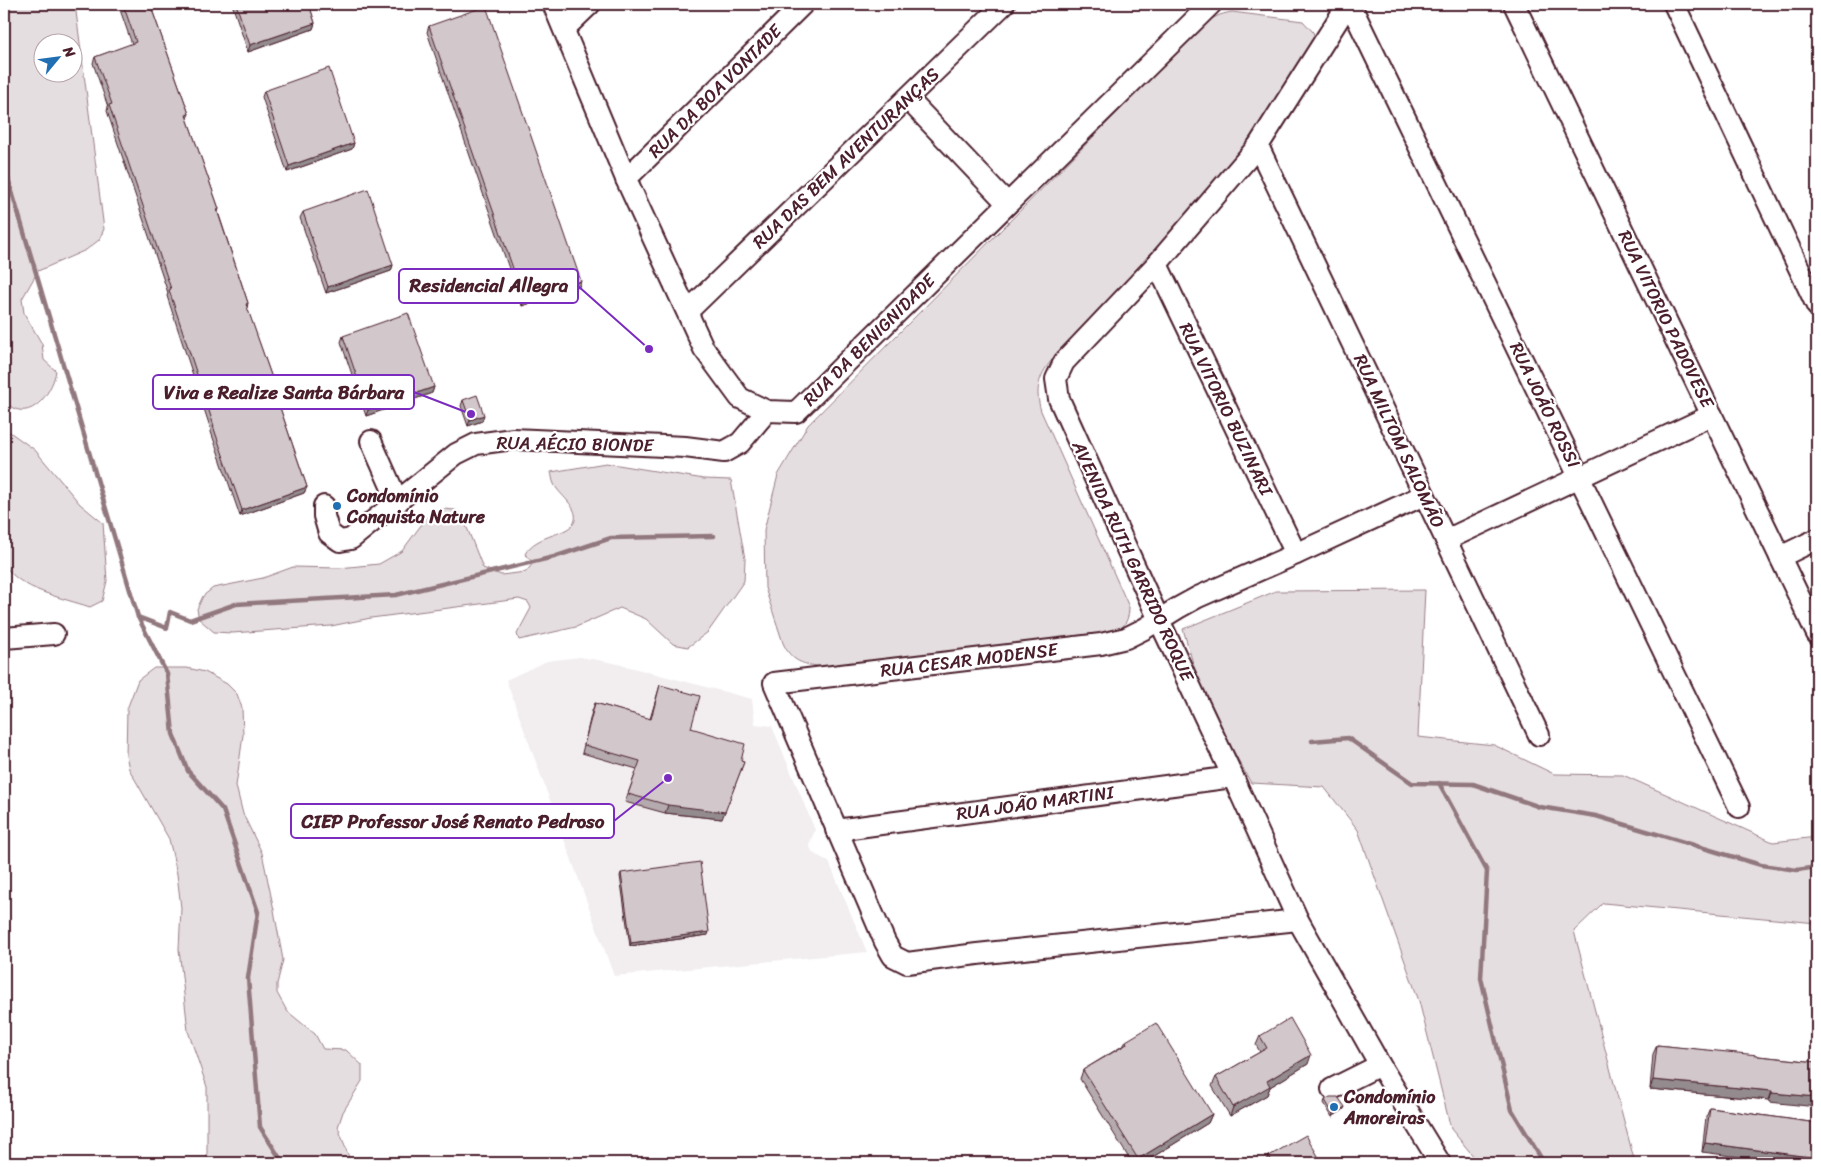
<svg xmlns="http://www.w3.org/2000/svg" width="1821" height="1167" font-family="Sriracha,sans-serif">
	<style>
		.built { fill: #f2eeef }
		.green { fill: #e5dee0; stroke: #987e86; fill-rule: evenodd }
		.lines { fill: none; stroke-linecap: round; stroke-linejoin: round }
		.stream { stroke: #91787e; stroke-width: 4.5 }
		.minor-casing { stroke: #4a1f2b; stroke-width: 24 }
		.minor { stroke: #fff; stroke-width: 20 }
		.wall { fill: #b5abaf; stroke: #4a1f2b }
		.shaded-wall { fill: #938b8e; stroke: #4a1f2b }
		.building { fill: #d2c7cb; stroke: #4a1f2b }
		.poi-dot { fill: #1f6fb2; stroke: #fff; stroke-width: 2 }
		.labels { text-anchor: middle; stroke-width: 4.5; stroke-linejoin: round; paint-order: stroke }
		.street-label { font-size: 18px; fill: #4a1f2b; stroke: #fff }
		.poi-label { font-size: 18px; font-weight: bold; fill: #4a1f2b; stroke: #fff; text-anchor: start }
		.leader { fill: none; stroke: #7b2cbf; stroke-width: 2 }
		.callout-dot { fill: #7b2cbf; stroke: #fff; stroke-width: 2 }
		.callout { fill: #fff; stroke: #7b2cbf; stroke-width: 2 }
		.callout-label { font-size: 19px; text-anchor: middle; font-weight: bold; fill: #4a1f2b }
	</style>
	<rect width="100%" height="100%" fill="#fff"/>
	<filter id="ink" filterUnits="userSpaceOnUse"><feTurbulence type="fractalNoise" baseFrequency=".02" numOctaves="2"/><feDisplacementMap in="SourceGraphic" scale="10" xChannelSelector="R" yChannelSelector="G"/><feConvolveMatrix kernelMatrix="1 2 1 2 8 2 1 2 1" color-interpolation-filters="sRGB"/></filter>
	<g filter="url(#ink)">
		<polygon class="built" points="580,657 614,663 752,699 755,724 772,726 815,830 809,845 813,853 829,862 867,952 614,976 506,680 547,661"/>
		<g class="green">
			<path d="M4 4H75L104 229 99 240 86 250 38 271 22 299 24 313 42 344 44 360 56 371C53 389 35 419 13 408 10 406 7 403 4 400ZM42 42H72V72H42Z"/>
			<path d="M1232 12 1303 21 1313 32 1315 39 1248 149 1051 361C1038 377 1035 391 1041 411L1129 607C1129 618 1126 625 1117 632L829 667C807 665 793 665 783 643L765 588 764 530 778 475 808 425 1204 25C1213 17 1220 14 1232 12Z"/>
			<path d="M4 428 35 450 80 504 103 523 107 581 102 601 90 607C63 598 19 590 4 564Z"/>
			<path d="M606 463 704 479 731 480 745 559 744 581 708 632 688 647 673 644 646 619 620 608 576 627 519 640 517 634 531 608 528 602 519 599 371 618 331 626 232 633 214 632 199 619 197 609 203 596 213 588 263 578 293 567 339 568 379 564 402 551 427 517 443 509 455 510 462 515 483 568 501 575 526 572 533 563 525 554C536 533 571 536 575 520 578 506 559 495 554 484 552 480 552 475 551 472Z"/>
			<polygon points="1425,590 1418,737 1494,745 1554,774 1623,775 1773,842 1817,837 1817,923 1603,903 1574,931 1635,1163 1479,1163 1451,1129 1419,1001 1358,830 1324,787 1251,783 1202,694 1183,629 1276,591"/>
			<polygon points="154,668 187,668 205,672 227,684 237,694 242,708 243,735 236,786 243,814 262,853 274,910 283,960 277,984 277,993 287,1011 315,1034 323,1049 346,1050 362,1065 362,1081 343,1112 338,1127 351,1163 207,1163 207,1087 188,1031 179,949 181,908 177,874 169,839 129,769 126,755 127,709 138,680"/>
		</g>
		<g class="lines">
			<g class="stream">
				<polyline points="4,165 138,617 167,674 173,734 188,771 223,810 258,912 248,978 260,1127 283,1163"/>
				<polyline points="138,617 167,628 170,612 190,620 236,604 396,595 554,557 611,538 714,536"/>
				<polyline points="1312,741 1348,738 1412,783 1473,784 1540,807 1596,816 1761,865 1797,870 1817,867"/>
				<polyline points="1439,783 1487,871 1481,978 1512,1110 1544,1163"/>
			</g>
			<g class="minor-casing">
				<g id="minor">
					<polyline points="553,4 626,179 704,349 740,398 767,411 796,412 1211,4"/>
					<polyline points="1348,4 1258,146 1157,264 1064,362 1056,379 1059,399 1159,620 1233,777 1298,920 1380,1065 1440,1163"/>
					<polyline points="1350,4 1739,807"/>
					<polyline points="1514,4 1817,634"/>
					<polyline points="1674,4 1817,306"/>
					<polyline points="564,29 590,4"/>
					<polyline points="908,99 1007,203"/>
					<polyline points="1258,146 1539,735"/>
					<polyline points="626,179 803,4"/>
					<polyline points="1157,264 1296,554"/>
					<polyline points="688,311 1004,4"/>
					<polyline points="371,441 398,502"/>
					<polyline points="324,506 324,516 329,533 340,541 351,539 456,454 476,444 513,439 685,447 724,452 740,443 767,411"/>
					<polyline points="1446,540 1712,415"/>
					<polyline points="1780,557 1817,539"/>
					<polyline points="4,638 54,634"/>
					<polyline points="836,830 1233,777"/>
					<polyline points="1298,920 977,954 907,963 893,956 885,942 774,683 1101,644 1126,638 1144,629 1178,608 1198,597 1296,554 1424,495"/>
					<polyline points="1332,1089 1380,1065"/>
				</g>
			</g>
			<use href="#minor" class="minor"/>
		</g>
		<g class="wall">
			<polygon points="118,4 150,4 189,114 187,118 219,209 218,212 248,303 247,308 279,398 278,402 307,487 304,493 240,516 211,432 211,430 167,296 168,293 107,111 108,107 93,63 95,57 132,44"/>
			<polygon points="232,4 309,4 315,23 313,29 248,52"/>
			<polygon points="429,26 579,287 522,306 427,32"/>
			<polygon points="264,91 354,143 352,149 287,172 262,97"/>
			<polygon points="303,212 393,265 391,271 326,293 300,218"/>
			<polygon points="343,336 434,387 432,393 366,416 341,342"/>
			<polygon points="463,400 482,421 468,426 461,406"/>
			<polygon points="660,685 691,728 722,819 665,813 625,802 637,769 582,753 592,711 595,703 650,719"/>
			<polygon points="621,873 708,935 630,946 620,876"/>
			<polygon points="1260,1036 1308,1064 1270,1087 1267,1095 1230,1116 1212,1086 1216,1077 1260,1052 1256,1045"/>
			<polygon points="1126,1041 1212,1114 1208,1123 1143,1163 1132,1163 1080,1079 1083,1070 1124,1045"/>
			<polygon points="1657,1045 1758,1056 1817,1062 1769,1102 1769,1100 1650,1089 1653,1054"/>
			<polygon points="1325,1100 1345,1107 1343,1110 1332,1117 1324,1103"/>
			<polygon points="1710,1108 1817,1123 1702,1152 1706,1117"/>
			<polygon points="1269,1156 1322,1163 1266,1163"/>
		</g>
		<g class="shaded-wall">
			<polygon points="315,23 313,29 248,52 250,45"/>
			<polygon points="354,143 352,149 287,172 289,166"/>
			<polygon points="393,265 391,271 326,293 328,287"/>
			<polygon points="581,281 579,287 522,306 524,300"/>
			<polygon points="434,387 432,393 366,416 368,410"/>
			<polygon points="484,415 482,421 468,426 470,420"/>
			<polygon points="307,487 304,493 240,516 242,510"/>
			<polygon points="744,762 722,819 665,813 668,805"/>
			<polygon points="709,932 708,935 630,946 631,943"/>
			<polygon points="1311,1055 1308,1064 1270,1087 1267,1095 1230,1116 1233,1107 1267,1081"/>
			<polygon points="1653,1080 1772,1091 1769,1100 1650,1089"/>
			<polygon points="1772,1093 1817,1097 1817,1107 1769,1102"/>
			<polygon points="1345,1107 1343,1110 1332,1117 1333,1114"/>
			<polygon points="1212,1114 1208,1123 1143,1163 1137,1163 1138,1159"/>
			<polygon points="1705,1143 1817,1158 1817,1163 1786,1163 1702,1152"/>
		</g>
		<g class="building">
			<polygon points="123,4 150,4 189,114 186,115 219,209 217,210 248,303 246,304 279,398 277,399 307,487 242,510 213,426 214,426 169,290 171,289 109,105 112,104 95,57 136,42"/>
			<polygon points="236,4 309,4 315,23 250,45"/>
			<polygon points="486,6 581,281 524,300 429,26"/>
			<polygon points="329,68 354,143 289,166 264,91"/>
			<polygon points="368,189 393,265 328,287 303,212"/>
			<polygon points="408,313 434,387 368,410 343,336"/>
			<polygon points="477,395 484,415 470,420 463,400"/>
			<polygon points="660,685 700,696 691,728 745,744 741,761 744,762 725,812 668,805 628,794 640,761 584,745 595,703 651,719"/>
			<polygon points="700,862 709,932 631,943 621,873"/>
			<polygon points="1290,1018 1311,1055 1267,1081 1270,1086 1233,1107 1216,1077 1267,1048 1260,1036"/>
			<polygon points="1156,1023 1212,1114 1138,1159 1083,1070 1127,1044 1126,1041"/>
			<polygon points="1657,1045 1758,1055 1758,1056 1817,1062 1817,1097 1772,1093 1772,1091 1653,1080"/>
			<polygon points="1330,1097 1338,1097 1345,1107 1333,1114 1325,1100"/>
			<polygon points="1710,1108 1817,1123 1817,1158 1705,1143"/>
			<polygon points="1306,1135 1322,1163 1273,1163 1269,1156"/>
		</g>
	</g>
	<g class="poi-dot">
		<circle cx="337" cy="506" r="5"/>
		<circle cx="1334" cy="1107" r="5"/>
	</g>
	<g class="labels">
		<g class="street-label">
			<text transform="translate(715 91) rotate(-45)" y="6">RUA DA BOA VONTADE</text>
			<text transform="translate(846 158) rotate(-44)" y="6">RUA DAS BEM AVENTURANÇAS</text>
			<text transform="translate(1666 319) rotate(64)" y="6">RUA VITORIO PADOVESE</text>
			<text transform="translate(869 340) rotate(-45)" y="6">RUA DA BENIGNIDADE</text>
			<text transform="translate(1545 405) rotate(64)" y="6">RUA JOÃO ROSSI</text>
			<text transform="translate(1226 409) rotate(64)" y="6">RUA VITORIO BUZINARI</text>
			<text transform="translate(1399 441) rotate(65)" y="6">RUA MILTOM SALOMÃO</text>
			<text transform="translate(575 444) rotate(1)" y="6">RUA AÉCIO BIONDE</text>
			<text transform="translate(1133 561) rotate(65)" y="6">AVENIDA RUTH GARRIDO ROQUE</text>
			<text transform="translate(969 660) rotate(-7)" y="6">RUA CESAR MODENSE</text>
			<text transform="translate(1035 803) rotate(-8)" y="6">RUA JOÃO MARTINI</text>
		</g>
		<g class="poi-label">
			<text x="347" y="502">Condomínio<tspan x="347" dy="21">Conquista Nature</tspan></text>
			<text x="1344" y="1103">Condomínio<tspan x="1344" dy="21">Amoreiras</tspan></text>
		</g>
	</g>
	<path class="leader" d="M649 349L578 286M471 414L414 392M668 778L614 821"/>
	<g class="callout-dot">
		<circle cx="649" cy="349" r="5"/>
		<circle cx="471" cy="414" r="5"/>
		<circle cx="668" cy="778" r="5"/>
	</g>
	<g class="callout">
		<rect x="399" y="269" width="179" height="34" rx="5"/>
		<rect x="153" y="375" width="261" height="34" rx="5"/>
		<rect x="291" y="804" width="323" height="34" rx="5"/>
	</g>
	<g class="callout-label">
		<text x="489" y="292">Residencial Allegra</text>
		<text x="284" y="399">Viva e Realize Santa Bárbara</text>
		<text x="453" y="828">CIEP Professor José Renato Pedroso</text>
	</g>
	<rect width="1821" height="1167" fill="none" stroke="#fff" stroke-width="20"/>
	<rect x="10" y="10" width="1801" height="1147" fill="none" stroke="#4a1f2b" stroke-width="2" filter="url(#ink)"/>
	<g transform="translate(58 58) rotate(61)"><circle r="24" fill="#ffffff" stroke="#b7a5aa"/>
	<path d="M0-4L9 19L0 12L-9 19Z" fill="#1f6fb2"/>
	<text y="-8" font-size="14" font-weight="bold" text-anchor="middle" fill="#4a1f2b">N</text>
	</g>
</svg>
